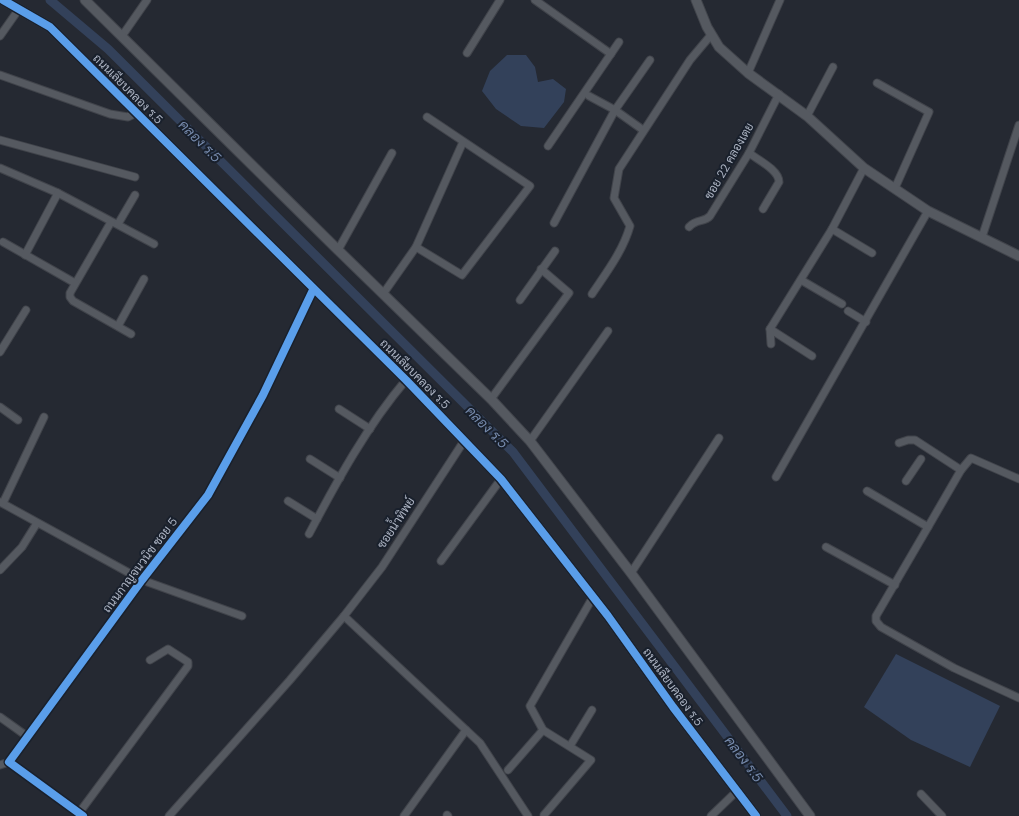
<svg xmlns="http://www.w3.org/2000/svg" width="1019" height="816" font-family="'DM Sans',Sarabun,sans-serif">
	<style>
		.water { fill: #33415a }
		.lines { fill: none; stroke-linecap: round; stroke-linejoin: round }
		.canal { stroke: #33415a; stroke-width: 9 }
		.minor-casing { stroke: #41444b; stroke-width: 9 }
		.tertiary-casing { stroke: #41444b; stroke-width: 11 }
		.minor { stroke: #555960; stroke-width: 7 }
		.tertiary { stroke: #555960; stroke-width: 9 }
		.cycleway-casing { stroke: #19202c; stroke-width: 11 }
		.cycleway { stroke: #5a9eea; stroke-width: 8 }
		.labels { text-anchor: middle; stroke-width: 4; stroke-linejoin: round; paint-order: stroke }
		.street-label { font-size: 12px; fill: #aeb5c4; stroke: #19202c }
		.water-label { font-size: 14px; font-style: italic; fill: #768aac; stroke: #19202c }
	</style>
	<rect width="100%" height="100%" fill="#252932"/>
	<g class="water">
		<polygon points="507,55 526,55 535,67 538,82 553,79 566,89 564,102 544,128 521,126 496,109 482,91 490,71"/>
		<polygon points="896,654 1000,706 970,767 911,740 864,707"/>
	</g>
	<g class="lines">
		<polyline class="canal" points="50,0 108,49 513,452 787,816"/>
		<g class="minor-casing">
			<g id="minor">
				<polyline points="535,0 611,54"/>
				<polyline points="0,36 19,9"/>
				<polyline points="122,36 147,0"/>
				<polyline points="467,53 500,0"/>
				<polyline points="748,73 780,0"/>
				<polyline points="0,75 110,114 128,117 136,113"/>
				<polyline points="877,83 929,112 895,188"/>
				<polyline points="589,96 615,110 643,130"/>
				<polyline points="807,116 833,67"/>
				<polyline points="0,140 135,177"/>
				<polyline points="548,146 619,42"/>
				<path d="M749 153C758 160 779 170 779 182L763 209"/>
				<polyline points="0,168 58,193 154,244"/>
				<polyline points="111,222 70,293 70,297 73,301 131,334"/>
				<polyline points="554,223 615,110 650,60"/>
				<polyline points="118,224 135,195"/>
				<path d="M689 227C697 218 704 223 710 216L749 153 779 94"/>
				<polyline points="832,229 872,253"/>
				<polyline points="982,237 1019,125"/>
				<polyline points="3,242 75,283"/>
				<polyline points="416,247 462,275 530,186 427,117"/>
				<polyline points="338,250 392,153"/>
				<polyline points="25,255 58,193"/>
				<polyline points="801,280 842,304"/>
				<polyline points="383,294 416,247 463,142"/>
				<path d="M592 294C606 273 623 251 630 226L614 198 619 169 690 60 711 35"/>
				<polyline points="520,300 555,251"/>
				<polyline points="848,311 866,322"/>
				<polyline points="118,326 144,279"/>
				<polyline points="770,329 812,356"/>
				<polyline points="771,344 770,329 832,229 864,168"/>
				<polyline points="0,352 26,310"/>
				<polyline points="491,399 569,293 541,269"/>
				<polyline points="0,407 18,420"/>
				<polyline points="339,409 370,429"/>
				<polyline points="530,441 608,331"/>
				<polyline points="899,443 908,440 915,440 961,470"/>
				<polyline points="310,459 340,478"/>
				<polyline points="776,477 928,211"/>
				<polyline points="906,481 921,459"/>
				<polyline points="867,491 928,527 876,616 876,621 881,627 954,668 1019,698"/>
				<polyline points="288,501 317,519"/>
				<polyline points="0,502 142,580 242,616"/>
				<polyline points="3,503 44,417"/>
				<polyline points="928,527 961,470 971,458 1019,479"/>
				<path d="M309 534C337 481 367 426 406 380"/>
				<polyline points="826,547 895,585"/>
				<polyline points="441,561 501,479"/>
				<polyline points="0,570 22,547 37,523"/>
				<polyline points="631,573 719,438"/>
				<polyline points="344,616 480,743 528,816"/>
				<polyline points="0,717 28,737"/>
				<polyline points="570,746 592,710"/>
				<polyline points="0,765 9,762"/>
				<polyline points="508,770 543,730"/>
				<polyline points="921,794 942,816"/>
				<polyline points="79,813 188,666 188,662 168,649 150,660"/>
				<polyline points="447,815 448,816"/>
				<polyline points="544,815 591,760 543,730 530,706 593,597"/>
				<polyline points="83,816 9,762 142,580 208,495 263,395 313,290"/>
				<polyline points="169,816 290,680 344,616 382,567 464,441"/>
				<polyline points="404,816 466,730"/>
				<polyline points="711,816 737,791"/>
			</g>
		</g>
		<g class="tertiary-casing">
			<g id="tertiary">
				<polyline points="3,0 50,27 406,380 501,479 608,616 673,707 756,816"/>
				<polyline points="85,0 338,250 491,399 530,441 631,573 810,816"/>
				<polyline points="696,0 707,27 719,47 748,73 807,116 864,168 928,211 1019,256"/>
			</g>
		</g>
		<use href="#minor" class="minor"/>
		<use href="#tertiary" class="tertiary"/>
		<g class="cycleway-casing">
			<g id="cycleway">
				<polyline points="3,0 50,27 406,380 501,479 608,616 673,707 756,816"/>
				<polyline points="83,816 9,762 142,580 208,495 263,395 313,290"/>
			</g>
		</g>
		<use href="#cycleway" class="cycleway"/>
	</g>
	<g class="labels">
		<g class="street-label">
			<text transform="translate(128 89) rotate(45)" y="4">ถนนเลียบคลอง ร.5</text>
			<text transform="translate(729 161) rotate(-60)" y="4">ซอย 22 คลองเตย</text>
			<text transform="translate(415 374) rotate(45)" y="4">ถนนเลียบคลอง ร.5</text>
			<text transform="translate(396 523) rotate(-57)" y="4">ซอยน้ำทิพย์</text>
			<text transform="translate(140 565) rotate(-53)" y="4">ถนนกาญจนวนิช ซอย 5</text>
			<text transform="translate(673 687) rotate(54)" y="4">ถนนเลียบคลอง ร.5</text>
		</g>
		<g class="water-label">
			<text transform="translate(200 141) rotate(45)" y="5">คลอง ร.5</text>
			<text transform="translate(487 427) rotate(45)" y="5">คลอง ร.5</text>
			<text transform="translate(744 759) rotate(53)" y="5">คลอง ร.5</text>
		</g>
	</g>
</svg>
